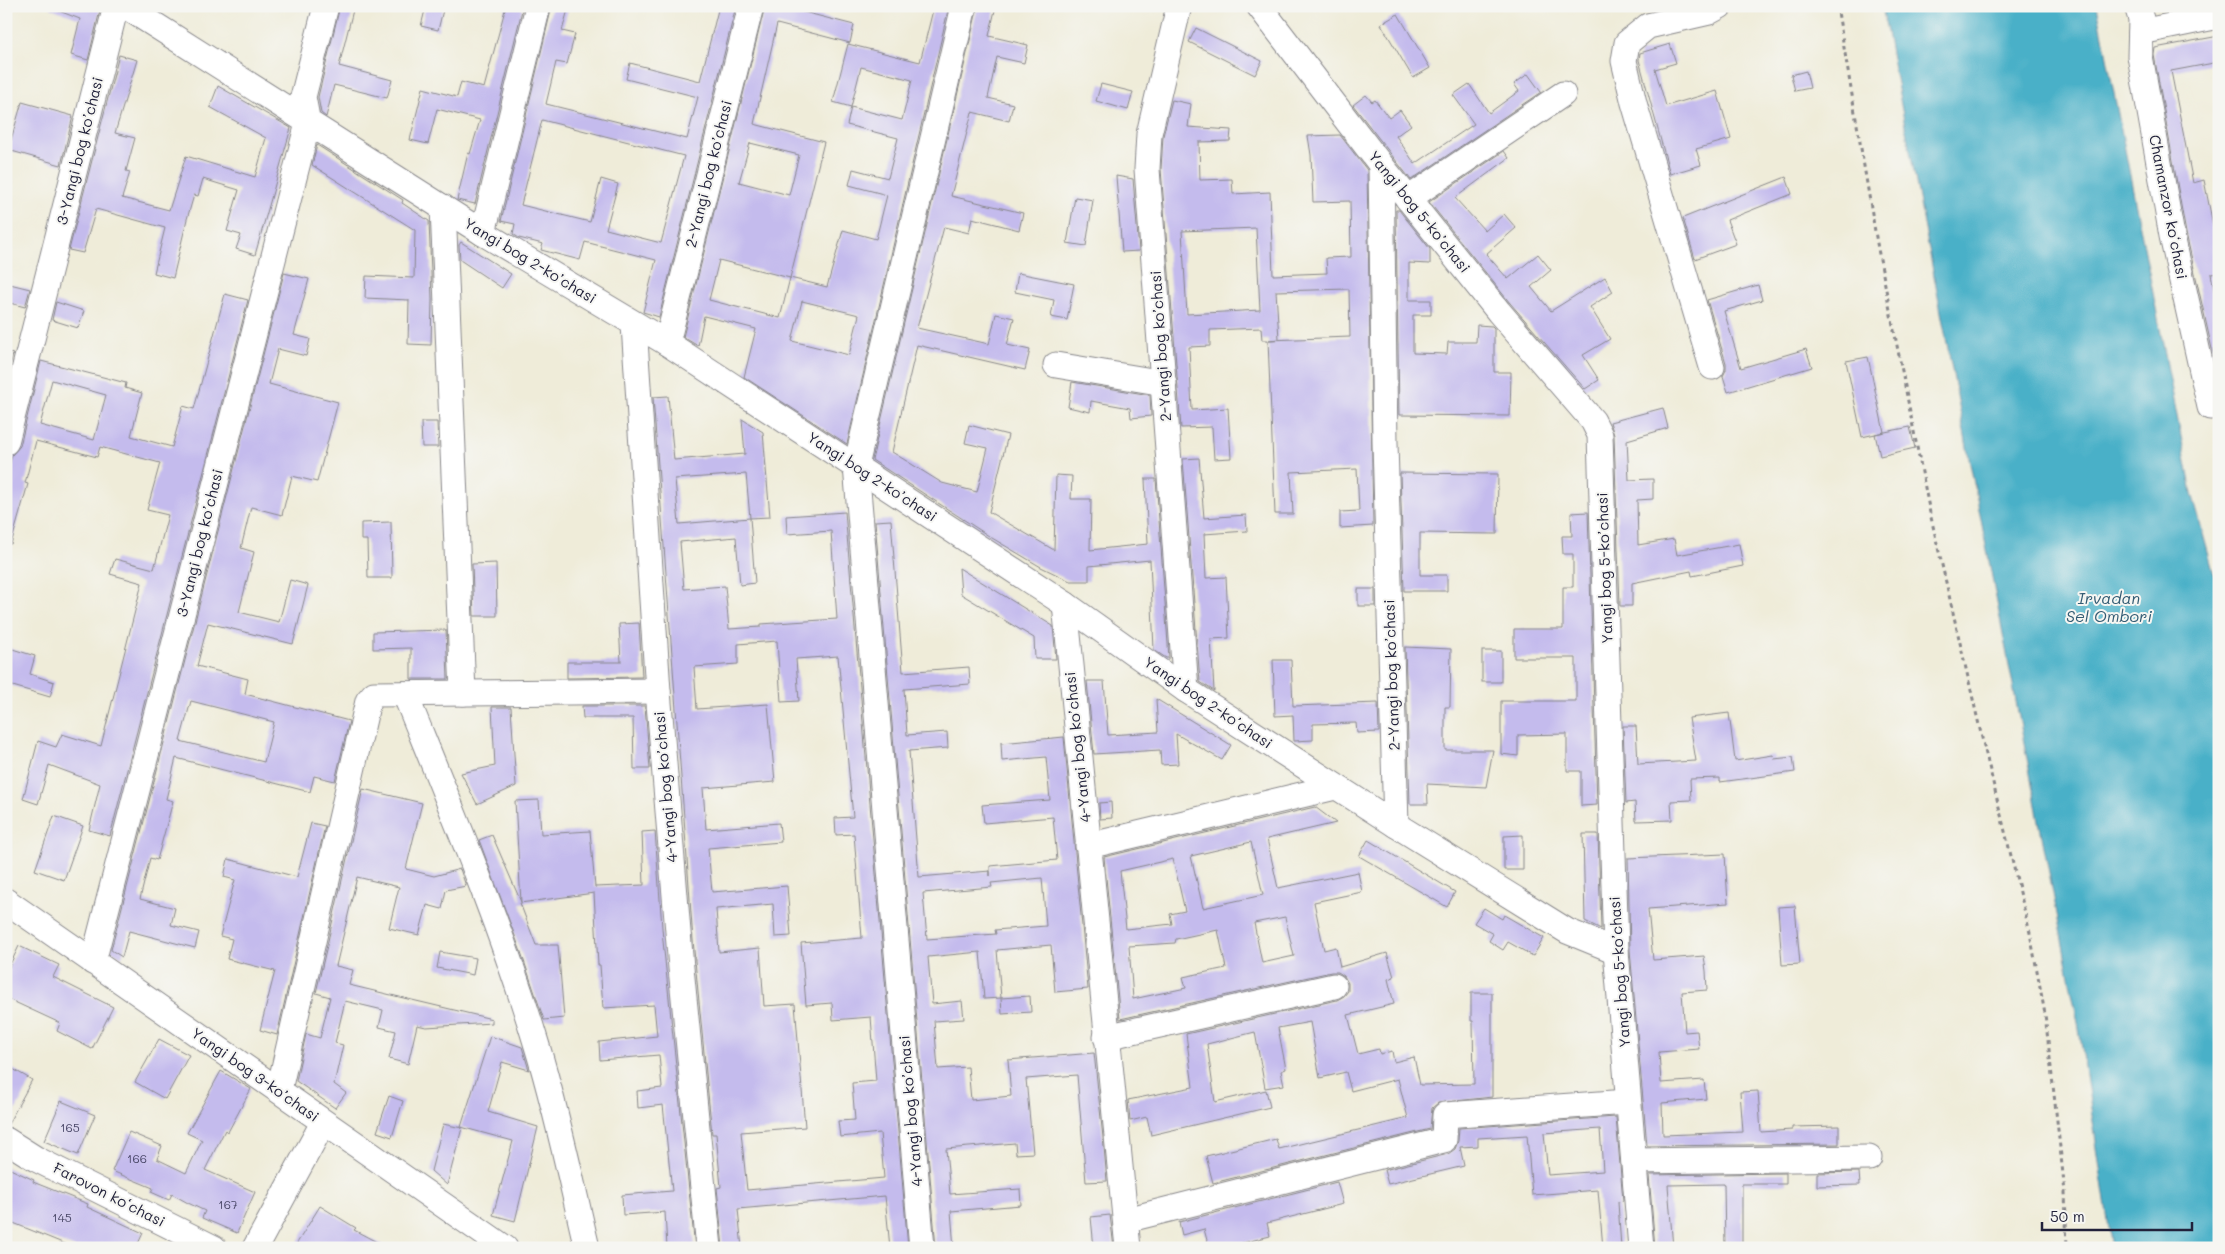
<svg xmlns="http://www.w3.org/2000/svg" width="2225" height="1254" font-family="Mali,sans-serif">
	<style>
		.water { fill: #49b0c8; stroke: #366982 }
		.building { fill: #c4bbed; fill-rule: evenodd }
		.lines { fill: none; stroke-linecap: round; stroke-linejoin: round }
		.minor-casing { stroke: #88878a; stroke-width: 27 }
		.path { stroke: #88878a; stroke-width: 3; stroke-dasharray: 4 4; stroke-linecap: butt }
		.minor { stroke: #fff; stroke-width: 25 }
		.labels { text-anchor: middle; stroke-width: 4; stroke-linejoin: round; paint-order: stroke }
		.number-label { font-size: 12px; fill: #4a4868 }
		.street-label { font-size: 15px; fill: #22223b; stroke: #f6f6f2 }
		.water-label { font-size: 16px; font-style: italic; fill: #325b73; stroke: #f6f6f2 }
	</style>
	<rect width="100%" height="100%" fill="#f6f6f2"/>
	<filter id="ink" filterUnits="userSpaceOnUse"><feTurbulence type="fractalNoise" baseFrequency=".02" numOctaves="2"/><feDisplacementMap in="SourceGraphic" scale="10" xChannelSelector="R" yChannelSelector="G"/><feConvolveMatrix kernelMatrix="1 2 1 2 8 2 1 2 1" color-interpolation-filters="sRGB"/></filter>
	<filter id="wash" filterUnits="userSpaceOnUse"><feTurbulence type="fractalNoise" baseFrequency=".0096" numOctaves="4" result="noise"/><feDisplacementMap in="SourceGraphic" scale="20" xChannelSelector="R" yChannelSelector="G"/><feGaussianBlur stdDeviation="1.12" result="paint"/><feColorMatrix in="noise" values="0 0 0 0 0 0 0 0 0 0 0 0 0 0 0 0 0 1.4 0 .05"/><feComposite in="paint" operator="in"/></filter>
	<g filter="url(#wash)">
		<rect width="100%" height="100%" fill="#efecd9"/>
		<polygon class="water" points="1882,6 2097,6 2192,493 2219,593 2219,1248 2112,1248 2079,1028"/>
		<g id="blocks">
			<g class="building">
				<polygon points="51,6 101,6 88,60 71,55 80,19 51,8"/>
				<polygon points="340,6 354,6 339,66 392,80 387,98 334,85 326,117 321,113 318,97"/>
				<polygon points="426,6 444,6 438,30 421,26"/>
				<polygon points="506,6 523,6 475,204 457,200 468,153 470,154 480,120 437,109 428,144 410,140 423,88 457,97 461,82 484,88"/>
				<path d="M552 6H569L562 31 575 34 567 64 556 62 546 104 687 139 698 97 626 79 630 63 700 81 719 6H736L659 317 643 312 656 260 585 242 580 260 541 250 543 244 519 238 513 234 515 224 501 221ZM542 120 684 156 661 243 606 229 618 184 601 179 590 222 521 205Z"/>
				<path d="M765 6H797L796 10 854 25 850 43 777 24 754 124 824 142 790 278 827 287 843 230 876 239 887 195 849 185 853 169 888 178 898 138 847 125 851 107 833 102 848 44 920 62 934 6H949L847 444 744 377 756 329 704 316 698 346 683 337ZM861 67 912 80 902 120 851 107ZM750 143 799 155 789 195 739 182ZM719 260 790 278 780 318 709 300ZM802 301 859 315 849 355 792 341Z"/>
				<polygon points="978,6 996,6 989,36 1028,45 1024,63 997,57 988,98 1013,104 1009,121 972,112 951,196 1023,213 1019,230 972,218 969,233 944,227 917,328 989,344 996,314 1014,318 1007,345 1030,350 1025,370 917,345 892,452 942,483 977,492 988,448 965,443 969,425 1008,435 989,512 1054,550 1056,475 1072,476 1071,499 1091,499 1090,550 1148,544 1145,479 1156,479 1169,658 1166,658 1154,650 1150,560 1089,566 1089,581 1070,581 1041,567 992,538 872,460"/>
				<polygon points="1398,14 1430,68 1413,78 1381,24"/>
				<polygon points="1196,28 1262,61 1255,75 1189,42"/>
				<polygon points="2219,36 2219,62 2171,71 2193,183 2204,180 2216,240 2219,240 2219,273 2211,274 2219,315 2219,380 2186,233 2154,55 2155,48"/>
				<polygon points="1670,44 1676,63 1655,69 1666,106 1717,91 1731,139 1696,149 1701,165 1670,174 1639,60 1640,53"/>
				<polygon points="119,55 137,60 115,133 135,138 126,171 130,172 122,198 169,210 186,156 255,177 266,138 210,107 218,86 291,128 255,255 236,249 241,235 227,231 239,190 203,179 198,196 194,195 187,219 173,278 154,273 165,228 96,209 83,253 69,250"/>
				<polygon points="1806,71 1810,88 1795,91 1791,75"/>
				<polygon points="1528,74 1541,92 1411,180 1353,105 1366,95 1372,102 1375,100 1389,118 1400,110 1411,125 1396,136 1415,164 1474,124 1453,95 1469,84 1489,113 1519,91 1514,84"/>
				<polygon points="1101,84 1133,92 1128,110 1096,101"/>
				<path d="M1172 100 1191 104 1188 127 1231 130 1230 141 1199 142 1200 180 1232 179 1233 194 1270 192 1273 275 1327 273 1326 258 1351 257 1350 201 1313 202 1311 155 1308 136 1340 135 1367 170 1373 526 1340 528V512L1359 511 1357 469 1291 472 1293 514H1275L1268 340H1262L1261 328 1210 330V346L1189 347 1192 410 1228 408 1231 458 1214 459 1212 427 1181 428 1161 169 1163 136ZM1256 228 1260 310 1187 314 1182 231ZM1349 289 1350 337 1269 340 1279 339 1276 291Z"/>
				<polygon points="22,102 73,116 61,165 8,150"/>
				<polygon points="317,145 403,200 402,203 429,221 432,299 431,345 408,344 409,300 365,298 366,276 414,278 415,230 312,165"/>
				<polygon points="1504,151 1509,158 1455,198 1485,231 1504,214 1516,228 1486,254 1508,279 1538,254 1551,270 1531,287 1551,311 1605,277 1613,292 1590,307 1610,339 1583,355 1599,380 1585,389 1510,303 1429,202"/>
				<polygon points="1116,176 1133,179 1139,251 1122,252"/>
				<polygon points="1786,177 1792,194 1727,220 1736,244 1695,259 1683,218"/>
				<polygon points="1075,197 1093,200 1086,246 1067,243"/>
				<polygon points="1396,210 1399,210 1430,249 1430,264 1409,263 1409,300 1431,300 1431,315 1413,315 1413,353 1447,354 1448,342 1476,342 1477,325 1492,326 1494,328 1494,372 1511,372 1510,416 1399,415"/>
				<polygon points="461,242 511,274 502,288 460,260 459,245"/>
				<path d="M284 273 309 279 294 335 310 339 306 356 278 349 269 384 338 402 317 482 292 476 282 515 251 507 241 548 254 552 239 612 279 622 290 580 308 585 293 644 208 623 197 666 248 679 245 694 349 721 335 781 314 776 310 792 176 758 166 799 173 801 157 860 150 858 140 899 175 908 171 925 199 932 195 948 129 931 122 957 111 950ZM191 701 274 722 264 762 180 741Z"/>
				<polygon points="1018,273 1074,284 1067,320 1051,317 1054,300 1015,292"/>
				<polygon points="6,283 30,289 25,307 6,302"/>
				<polygon points="1758,285 1762,300 1724,311 1741,368 1806,349 1812,367 1728,392 1723,376 1726,370 1726,363 1707,300"/>
				<path d="M225 294 248 300 110 836 89 830 100 784 49 765 38 804 23 799 38 741 56 747 62 734 101 746 142 583 110 574 115 559 154 569 168 515 147 510 160 463 100 447 97 457 36 441 25 483 28 484 11 544H6V477L12 455 20 446 41 361 126 383 125 388 142 393 131 436 172 447 183 406 194 409ZM52 380 106 395 94 440 40 425Z"/>
				<polygon points="56,302 84,311 78,328 52,320"/>
				<polygon points="6,352 13,354 9,371 6,370"/>
				<polygon points="1868,357 1884,432 1862,437 1846,361"/>
				<polygon points="1072,382 1150,395 1151,416 1131,418 1130,408 1091,401 1090,412 1068,407"/>
				<path d="M668 396 674 460 745 454 742 419 763 432 770 517 750 518 755 583 740 585 736 537 680 542 684 589 725 586 729 629 761 627V624L837 619 831 531 787 534 786 516 845 512 908 1248H890L885 1196 738 1209 742 1248H723L717 1188 721 1187 716 1134H712L693 940 653 397ZM746 474 750 518 679 524 675 479ZM777 641 781 702 799 701 796 659 838 656 853 817 835 818 836 835 854 834 862 938 801 943 806 1005 832 1003 833 1020 871 1017 876 1081 852 1083 855 1120 838 1121 840 1137 880 1133 884 1178 747 1190 741 1132 805 1127 795 1004 764 1006 760 948 719 952 716 909 773 904 775 937 791 936 787 886 712 892 708 848 781 842 779 823 706 829 703 788 775 782 768 704 697 709 694 667 738 664V644Z"/>
				<polygon points="1663,408 1668,428 1627,440 1629,480 1653,479 1653,499 1637,500 1638,545 1674,539 1677,555 1739,544 1743,566 1692,576 1691,571 1632,583 1632,606 1620,606 1614,435 1610,422"/>
				<polygon points="421,422 437,422 438,447 422,447"/>
				<polygon points="1910,427 1915,448 1880,456 1875,434"/>
				<polygon points="1199,458 1204,518 1246,515 1247,531 1204,534 1206,578 1226,577 1229,638 1211,639 1214,691 1200,682 1183,459"/>
				<polygon points="1400,473 1498,474 1497,534 1420,533 1420,575 1447,575 1447,591 1404,591"/>
				<polygon points="1588,512 1597,805 1581,806 1581,771 1567,771 1567,734 1518,735 1518,756 1501,754 1501,701 1576,701 1576,658 1514,658 1514,629 1563,629 1563,587 1573,587 1573,554 1563,554 1562,536 1572,536 1571,513"/>
				<path d="M891 520 903 672 969 667 970 684 904 689 907 735 947 732 948 748 909 751 919 877 990 871V876V866L1057 860 1053 817 984 823 982 805 1050 800 1046 757 1002 761 1001 743 1064 737 1088 989 1055 992 1051 945 997 950 1001 998 984 999 980 952 928 957 932 1004 962 1001 964 1019 934 1021 938 1069 968 1067 971 1100 1011 1096 1008 1060 1094 1053 1104 1147 1107 1181 1086 1182 1077 1075 1026 1079 1033 1153 1016 1154 1015 1143 946 1149 950 1194 1020 1189 1021 1205 951 1211 954 1248H936L875 521ZM1042 878 1046 926 995 930 996 934 927 939 923 893 992 887 991 883Z"/>
				<polygon points="391,522 392,578 368,578 367,540 361,540 361,523"/>
				<polygon points="496,563 497,616 474,616 472,564"/>
				<polygon points="959,568 1053,626 1056,659 1035,659 1034,638 961,594"/>
				<rect x="1358" y="589" width="17" height="17"/>
				<polygon points="639,623 642,677 567,678 567,662 621,662 619,624"/>
				<polygon points="446,630 448,679 411,679 411,648 373,649 373,632"/>
				<polygon points="6,647 35,656 30,674 54,682 50,697 6,684"/>
				<polygon points="1405,647 1451,649 1450,707 1445,707 1445,750 1493,750 1486,787 1427,784 1428,804 1410,804"/>
				<rect x="1482" y="651" width="19" height="31"/>
				<polygon points="1273,660 1291,660 1293,706 1378,703 1379,732 1357,733 1356,723 1313,724 1313,740 1294,741 1293,715 1275,716"/>
				<polygon points="1087,681 1104,681 1108,735 1158,732 1156,699 1231,745 1222,760 1176,734 1178,764 1161,765 1160,750 1094,754"/>
				<polygon points="582,706 645,706 650,769 634,769 633,718 583,718"/>
				<polygon points="492,707 511,707 516,786 477,804 461,773 495,766"/>
				<polygon points="1729,713 1735,761 1773,755 1774,759 1793,757 1795,772 1720,782 1720,778 1690,779 1691,800 1671,801 1672,820 1636,821 1635,802 1626,803 1623,726 1636,726 1638,764 1696,761 1689,718"/>
				<polygon points="363,789 422,803 406,869 434,876 460,869 466,886 446,890 442,909 427,905 419,935 389,928 399,887 357,877 336,966 353,970 349,985 492,1019 492,1023 426,1027 417,1025 408,1064 389,1059 396,1031 379,1027 383,1010 345,1001 335,1043 343,1045 334,1084 346,1093 335,1108 296,1081 306,1034 320,1038 330,997 316,993"/>
				<polygon points="539,800 541,834 590,831 595,887 644,885 642,832 655,831 663,941 695,1248 667,1248 665,1212 623,1215 622,1195 672,1191 663,1105 638,1108 637,1091 662,1088 659,1055 600,1060 599,1042 657,1036 654,1005 603,1008 600,965 598,965 594,893 520,903 536,945 558,945 564,1018 544,1020 521,952 479,840 492,835 521,902 515,801"/>
				<polygon points="1111,802 1112,818 1100,819 1099,803"/>
				<path d="M1315 807 1336 823 1267 839 1278 888 1358 872 1362 892 1314 902 1324 950 1336 947 1340 967 1387 953 1394 977 1388 979 1394 1004 1348 1015 1358 1054 1379 1049 1380 1054 1392 1051 1394 1062 1414 1057 1420 1085 1474 1084 1473 1021H1471V993H1492V1097L1438 1103 1432 1108 1430 1129 1213 1183 1206 1156 1276 1139 1279 1149 1408 1118 1398 1079 1351 1091 1346 1072 1320 1078 1310 1022 1278 1028 1286 1069 1281 1071 1284 1085 1265 1088 1255 1032 1207 1044 1215 1102 1266 1090 1270 1107 1151 1135 1147 1117 1130 1121 1128 1100 1193 1087 1186 1034 1337 1000 1344 996 1348 991V983L1344 976 1338 972H1331L1120 1019 1104 857ZM1251 842 1263 895 1203 908 1191 856ZM1173 859 1185 911 1170 914 1172 924 1126 929 1120 871ZM1285 917 1294 956 1262 963 1254 923ZM1218 930 1226 968 1183 977 1186 988 1133 999 1129 946 1175 943 1176 939Z"/>
				<polygon points="54,816 83,826 64,880 35,870"/>
				<polygon points="311,823 325,826 277,1035 260,1030 275,971 227,959 232,939 220,936 235,880 224,877 228,859 297,877"/>
				<polygon points="1583,834 1598,834 1601,929 1585,921"/>
				<polygon points="1523,835 1523,870 1504,870 1504,836"/>
				<polygon points="1368,840 1455,892 1447,907 1359,856"/>
				<polygon points="1725,854 1728,903 1648,909 1653,960 1704,956 1706,971 1707,990 1682,992 1685,1032 1697,1031 1699,1049 1659,1052 1661,1083 1704,1080 1706,1099 1662,1103 1663,1135 1743,1132 1740,1092 1758,1091 1761,1132 1792,1130 1792,1127 1839,1126 1839,1144 1647,1146 1630,950 1628,858"/>
				<polygon points="1795,906 1800,964 1782,965 1778,907"/>
				<polygon points="1484,908 1502,919 1504,915 1544,938 1533,956 1508,942 1503,950 1489,941 1493,934 1474,923"/>
				<polygon points="19,946 59,965 53,977 113,1007 92,1049 57,1031 60,1023 6,998 6,973"/>
				<polygon points="440,952 476,958 473,975 437,968"/>
				<polygon points="1030,996 1031,1012 1002,1014 1001,998"/>
				<polygon points="490,1036 522,1047 529,1070 502,1062 488,1112 538,1127 515,1221 493,1215 513,1141 461,1127"/>
				<polygon points="159,1039 189,1055 165,1099 135,1082"/>
				<polygon points="6,1065 32,1080 7,1126 6,1126"/>
				<polygon points="221,1071 251,1089 228,1132 225,1130 205,1170 255,1192 237,1233 202,1218 205,1211 188,1203 172,1194 169,1200 151,1192 153,1188 112,1171 129,1132 162,1146 157,1159 186,1173 202,1140 187,1133"/>
				<polygon points="389,1096 403,1101 392,1137 377,1132"/>
				<polygon points="61,1101 95,1115 78,1155 44,1141"/>
				<path d="M1616 1117 1623 1201 1618 1202 1621 1248H1603L1598 1190 1532 1195 1527 1135 1478 1138V1146L1460 1147 1464 1166 1388 1184 1384 1170 1448 1154 1455 1149 1458 1141 1459 1128ZM1600 1129 1603 1171 1548 1175 1544 1133Z"/>
				<polygon points="443,1124 462,1128 447,1185 431,1171"/>
				<polygon points="6,1167 34,1180 33,1182 88,1204 87,1207 143,1233 136,1248 75,1248 6,1220"/>
				<polygon points="1859,1172 1860,1185 1817,1186 1817,1173"/>
				<polygon points="1786,1173 1786,1184 1742,1184 1742,1248 1725,1248 1724,1184 1668,1185 1673,1248 1655,1248 1649,1175"/>
				<polygon points="1337,1182 1343,1204 1267,1223 1270,1236 1223,1248 1209,1248 1204,1229 1182,1235 1179,1222"/>
				<polygon points="320,1206 356,1228 354,1230 388,1248 294,1248"/>
				<polygon points="1110,1215 1114,1248 1094,1248 1091,1217"/>
			</g>
		</g>
	</g>
	<g filter="url(#ink)">
		<use href="#blocks" fill-opacity="0" stroke="#88878a" stroke-width="1"/>
		<g class="lines">
			<g class="minor-casing">
				<g id="minor">
					<polyline points="125,6 483,233 667,343 1065,604 1186,690 1396,825 1567,931 1616,951"/>
					<polyline points="1179,6 1149,134 1147,169 1186,690"/>
					<polyline points="1259,6 1381,165 1499,312 1593,421 1600,435 1616,951 1641,1248"/>
					<polyline points="2137,6 2141,19 2140,56 2172,236 2210,407"/>
					<polyline points="2141,32 2219,16"/>
					<polyline points="1381,165 1385,443 1396,825"/>
					<polyline points="1408,199 1563,94"/>
					<polyline points="443,207 463,693"/>
					<polyline points="483,233 538,6"/>
					<polyline points="634,325 658,691 681,968 709,1248"/>
					<polyline points="667,343 751,6"/>
					<polyline points="1056,365 1164,383"/>
					<polyline points="1712,367 1634,103 1624,61 1627,43 1648,26 1709,12 1720,6"/>
					<polyline points="6,442 116,6"/>
					<polyline points="1065,604 1128,1248"/>
					<path d="M405 694C452 810 501 926 537 1046 557 1112 571 1180 587 1248"/>
					<polyline points="1088,846 1335,787"/>
					<polyline points="6,901 505,1248"/>
					<polyline points="93,962 308,123 303,97 326,6"/>
					<polyline points="1106,1037 1334,986"/>
					<polyline points="279,1090 368,701 374,694 658,691"/>
					<polyline points="6,1140 36,1159 214,1248"/>
					<polyline points="1634,1161 1869,1158"/>
					<polyline points="1126,1220 1444,1140 1445,1115 1628,1102"/>
					<polyline points="255,1248 323,1123"/>
					<polyline points="922,1248 856,466 964,6"/>
				</g>
			</g>
			<polyline class="path" points="1837,6 1878,249 1930,513 1982,738 2030,933 2045,1014 2065,1192 2067,1248"/>
			<use href="#minor" class="minor"/>
		</g>
	</g>
	<g class="labels">
		<g class="number-label">
			<text x="70" y="1132">165</text>
			<text x="137" y="1163">166</text>
			<text x="228" y="1209">167</text>
			<text x="62" y="1222">145</text>
		</g>
		<g class="street-label">
			<text transform="translate(80 151) rotate(-76)" y="5">3-Yangi bog koʼchasi</text>
			<text transform="translate(709 174) rotate(-76)" y="5">2-Yangi bog koʼchasi</text>
			<text transform="translate(2168 207) rotate(79)" y="5">Chamanzor koʻchasi</text>
			<text transform="translate(1419 212) rotate(51)" y="5">Yangi bog 5-koʼchasi</text>
			<text transform="translate(530 261) rotate(31)" y="5">Yangi bog 2-koʼchasi</text>
			<text transform="translate(1161 346) rotate(-94)" y="5">2-Yangi bog koʼchasi</text>
			<text transform="translate(872 477) rotate(33)" y="5">Yangi bog 2-koʼchasi</text>
			<text transform="translate(200 543) rotate(-76)" y="5">3-Yangi bog koʼchasi</text>
			<text transform="translate(1605 568) rotate(-92)" y="5">Yangi bog 5-koʼchasi</text>
			<text transform="translate(1392 675) rotate(-92)" y="5">2-Yangi bog koʼchasi</text>
			<text transform="translate(1208 703) rotate(34)" y="5">Yangi bog 2-koʼchasi</text>
			<text transform="translate(1078 747) rotate(-96)" y="5">4-Yangi bog koʼchasi</text>
			<text transform="translate(666 787) rotate(-95)" y="5">4-Yangi bog koʼchasi</text>
			<text transform="translate(1620 972) rotate(-94)" y="5">Yangi bog 5-koʼchasi</text>
			<text transform="translate(255 1075) rotate(35)" y="5">Yangi bog 3-koʼchasi</text>
			<text transform="translate(911 1111) rotate(-95)" y="5">4-Yangi bog koʼchasi</text>
			<text transform="translate(109 1195) rotate(27)" y="5">Farovon koʻchasi</text>
		</g>
		<g class="water-label">
			<text x="2109" y="604">Irvadan<tspan x="2109" dy="18">Sel Ombori</tspan></text>
		</g>
	</g>
	<rect width="2225" height="1254" fill="none" stroke="#f6f6f2" stroke-width="25"/>
	<path d="M2042 1222v8h150v-8" fill="none" stroke="#22223b" stroke-width="2.5"/>
	<text x="2050" y="1222" font-size="15" fill="#22223b" stroke="#f6f6f2" stroke-width="4" paint-order="stroke">50 m</text>
</svg>
